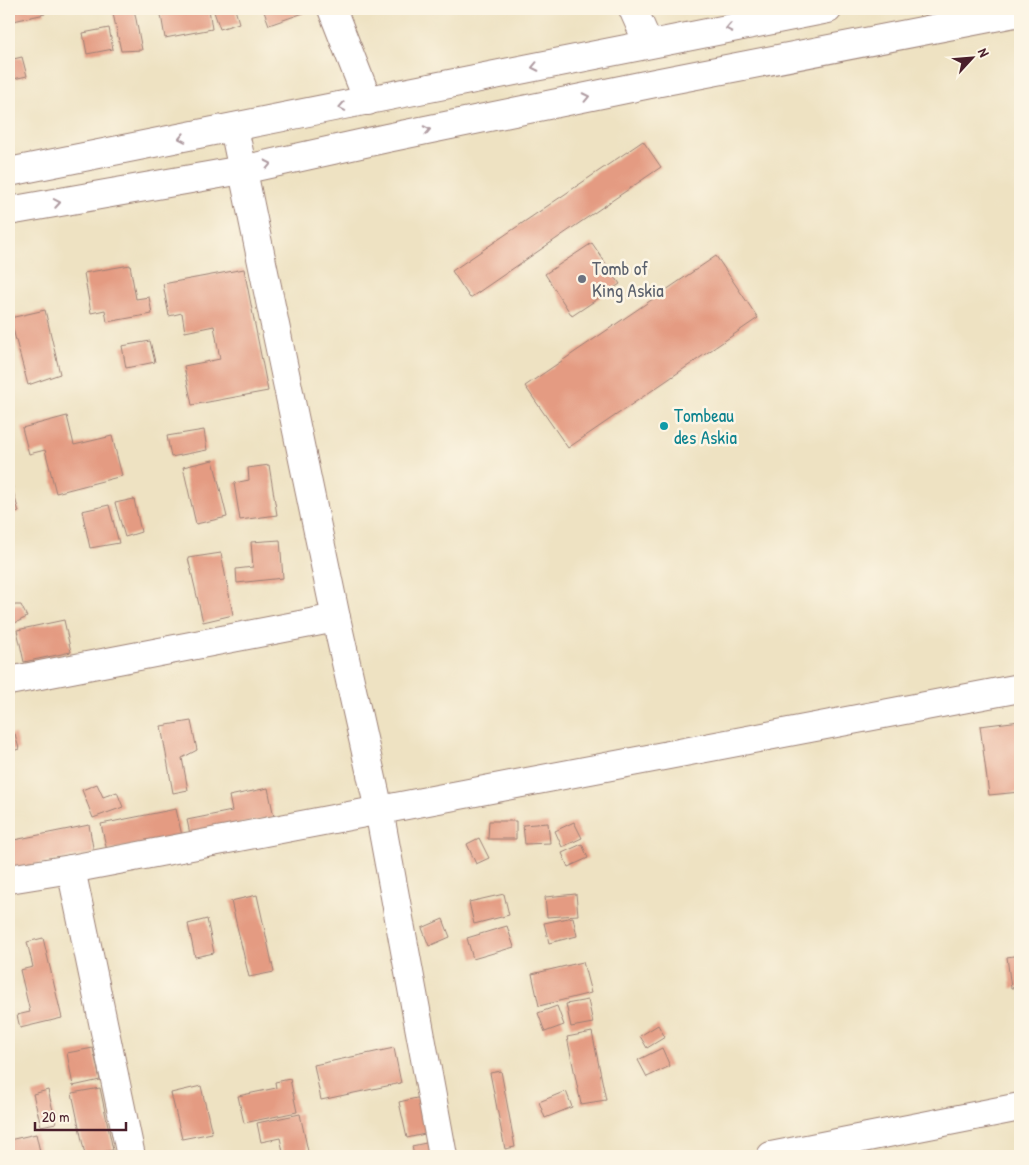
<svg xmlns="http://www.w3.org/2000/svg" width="1029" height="1165" font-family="'Patrick Hand',sans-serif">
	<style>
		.building { fill: #e49b82 }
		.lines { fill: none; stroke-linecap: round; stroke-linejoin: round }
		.minor-casing { stroke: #9c8076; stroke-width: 30 }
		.tertiary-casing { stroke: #9c8076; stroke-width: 30 }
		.minor { stroke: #fff; stroke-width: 28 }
		.tertiary { stroke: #fff; stroke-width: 28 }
		.oneway { stroke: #ae9aa0 }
		.worship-dot { fill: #6b7280; stroke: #fcf5e5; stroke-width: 2 }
		.culture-dot { fill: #0f9aa8; stroke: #fcf5e5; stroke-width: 2 }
		.labels { text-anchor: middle; stroke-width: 5; stroke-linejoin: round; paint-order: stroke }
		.worship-label { font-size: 19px; fill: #5b616d; stroke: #fcf5e5; text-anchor: start }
		.culture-label { font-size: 19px; fill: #0d838f; stroke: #fcf5e5; text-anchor: start }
	</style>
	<rect width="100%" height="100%" fill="#fcf5e5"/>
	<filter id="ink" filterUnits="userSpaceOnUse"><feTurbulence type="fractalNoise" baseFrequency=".02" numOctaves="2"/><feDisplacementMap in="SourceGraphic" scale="10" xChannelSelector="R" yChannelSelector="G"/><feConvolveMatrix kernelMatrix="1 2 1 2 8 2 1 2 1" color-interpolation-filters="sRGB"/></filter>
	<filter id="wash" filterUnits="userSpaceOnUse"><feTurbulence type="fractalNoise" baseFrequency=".0096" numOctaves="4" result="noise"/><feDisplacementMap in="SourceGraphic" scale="20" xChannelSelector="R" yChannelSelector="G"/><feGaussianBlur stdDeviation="1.12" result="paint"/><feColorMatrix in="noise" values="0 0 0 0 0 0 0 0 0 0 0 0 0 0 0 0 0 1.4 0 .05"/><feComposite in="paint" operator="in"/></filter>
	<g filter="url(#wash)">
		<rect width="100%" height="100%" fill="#eee2c2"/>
		<g id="blocks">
			<g class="building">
				<polygon points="9,9 43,9 45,14 9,22"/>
				<polygon points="112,9 134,9 142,50 121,51"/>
				<polygon points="160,9 209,9 212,29 165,38"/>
				<polygon points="213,9 235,9 239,23 220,29"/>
				<polygon points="263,9 315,9 269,25"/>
				<polygon points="109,28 113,49 87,54 83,33"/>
				<polygon points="22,57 27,76 9,80 9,60"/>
				<polygon points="643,141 661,167 470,298 452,271"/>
				<polygon points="592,243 620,284 572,316 545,274"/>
				<polygon points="716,256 758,318 568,448 525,386"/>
				<polygon points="130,265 136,299 149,297 152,314 107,322 105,310 91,313 84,273"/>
				<polygon points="244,269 268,391 192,405 184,366 220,359 214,326 185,332 182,313 169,316 163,284"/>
				<polygon points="45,310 60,374 28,385 10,318"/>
				<polygon points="150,341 155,362 126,368 122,346"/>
				<polygon points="67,416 74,445 112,436 122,476 56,493 45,450 29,454 22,428"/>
				<polygon points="204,430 207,450 171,457 167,436"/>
				<polygon points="213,460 227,517 196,524 183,467"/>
				<polygon points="269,465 277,515 240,520 234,483 249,480 248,468"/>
				<polygon points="9,474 13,488 9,489"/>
				<polygon points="13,491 19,512 9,515 9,492"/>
				<polygon points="134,499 141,532 125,537 115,503"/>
				<polygon points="109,505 119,543 90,548 82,511"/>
				<polygon points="280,540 283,578 237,583 236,569 253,567 251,542"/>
				<polygon points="221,553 233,615 203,622 188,558"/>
				<polygon points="15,605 21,605 27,617 9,626 9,609"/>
				<polygon points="64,620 71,652 24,662 17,630"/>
				<polygon points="191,721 197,750 182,758 188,790 173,793 161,726"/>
				<polygon points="1020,721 1020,792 989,795 980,726"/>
				<polygon points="15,734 19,749 9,752 9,735"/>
				<polygon points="97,784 103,797 117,792 123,807 93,818 82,790"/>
				<polygon points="268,788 274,817 190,834 187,820 232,811 229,796"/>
				<polygon points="176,809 182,836 107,851 101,824"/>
				<polygon points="489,821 516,821 516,839 488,839"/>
				<polygon points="574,822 582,838 562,847 555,831"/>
				<polygon points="548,823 550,843 525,844 523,825"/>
				<polygon points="89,825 94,853 9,870 9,841"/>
				<polygon points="479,838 489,858 476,864 467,844"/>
				<polygon points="582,844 588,858 568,867 562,853"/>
				<polygon points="504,894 509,915 474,924 469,902"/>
				<polygon points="576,894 578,915 547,917 545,897"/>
				<polygon points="257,895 274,972 249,977 231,901"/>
				<polygon points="573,917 577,936 549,943 544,923"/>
				<polygon points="207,919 214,953 195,957 188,924"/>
				<polygon points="443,919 450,937 429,946 422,928"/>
				<polygon points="507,926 514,947 473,959 467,938"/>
				<polygon points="43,938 62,1018 20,1028 17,1015 30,1012 20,970 33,967 27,942"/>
				<polygon points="1020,955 1020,987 1011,988 1007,957"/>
				<polygon points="583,962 591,993 539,1006 532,974"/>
				<polygon points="588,1000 593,1023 571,1027 566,1004"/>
				<polygon points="557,1006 564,1025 545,1032 538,1013"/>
				<polygon points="658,1025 665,1037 647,1048 640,1036"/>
				<polygon points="592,1032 606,1100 581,1104 567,1037"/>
				<polygon points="93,1048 100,1080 73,1086 67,1053"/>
				<polygon points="394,1048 401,1083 321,1100 314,1065"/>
				<polygon points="662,1048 670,1066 647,1077 638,1060"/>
				<polygon points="501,1071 515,1147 505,1149 490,1073"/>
				<polygon points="290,1079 297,1112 244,1123 238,1096 276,1088 275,1082"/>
				<polygon points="201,1086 212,1133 182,1139 171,1093"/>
				<polygon points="100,1088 113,1150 85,1155 72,1093"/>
				<polygon points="48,1090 56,1123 41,1126 33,1094"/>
				<polygon points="566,1091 572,1107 545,1118 539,1102"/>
				<polygon points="421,1097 429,1133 407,1138 399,1102"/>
				<polygon points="300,1114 309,1156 284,1156 280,1138 261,1142 257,1123"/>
				<polygon points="36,1134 41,1156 9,1156 9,1140"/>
				<polygon points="435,1141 439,1156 414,1156 412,1146"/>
			</g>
		</g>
	</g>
	<g filter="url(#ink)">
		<use href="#blocks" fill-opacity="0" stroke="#9c8076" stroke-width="1"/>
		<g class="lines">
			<g class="minor-casing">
				<g id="minor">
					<polyline points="332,9 368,101"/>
					<polyline points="633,9 648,43"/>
					<polyline points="234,128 336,618 379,810 443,1156"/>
					<polyline points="9,681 336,618"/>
					<polyline points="71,869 131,1156"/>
					<polyline points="9,879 71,869 1020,688"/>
					<polyline points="771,1156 1020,1107"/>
				</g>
			</g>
			<g class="tertiary-casing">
				<g id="tertiary">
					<path d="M9 172C282 118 555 61 828 9"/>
					<polyline points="9,211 242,170 387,138 655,83 1020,12"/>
				</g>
			</g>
			<use href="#minor" class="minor"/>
			<use href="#tertiary" class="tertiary"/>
		</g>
		<defs><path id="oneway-chevron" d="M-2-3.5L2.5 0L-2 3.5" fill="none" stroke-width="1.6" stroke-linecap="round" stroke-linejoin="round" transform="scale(1.25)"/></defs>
		<g class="oneway">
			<use href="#oneway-chevron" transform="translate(729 28) rotate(169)"/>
			<use href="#oneway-chevron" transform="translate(535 67) rotate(168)"/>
			<use href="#oneway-chevron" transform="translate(586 97) rotate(-12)"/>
			<use href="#oneway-chevron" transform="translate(342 107) rotate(169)"/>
			<use href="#oneway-chevron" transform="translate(427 130) rotate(-12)"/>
			<use href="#oneway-chevron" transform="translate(182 138) rotate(169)"/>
			<use href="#oneway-chevron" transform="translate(268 164) rotate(-12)"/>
			<use href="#oneway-chevron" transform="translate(57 203) rotate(-10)"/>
		</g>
	</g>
	<circle class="worship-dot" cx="582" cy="279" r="5"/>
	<circle class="culture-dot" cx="664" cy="426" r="5"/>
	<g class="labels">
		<g class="worship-label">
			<text x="592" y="275">Tomb of<tspan x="592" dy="22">King Askia</tspan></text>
		</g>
		<g class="culture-label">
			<text x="674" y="422">Tombeau<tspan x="674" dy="22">des Askia</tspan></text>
		</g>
	</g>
	<rect width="1029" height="1165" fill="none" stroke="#fcf5e5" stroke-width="30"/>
	<g transform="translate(972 58) rotate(64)" stroke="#fcf5e5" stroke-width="4" paint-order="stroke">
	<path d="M0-4L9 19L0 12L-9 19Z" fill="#4a1f2b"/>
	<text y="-8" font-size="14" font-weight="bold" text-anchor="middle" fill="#4a1f2b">N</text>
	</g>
	<path d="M35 1122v8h91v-8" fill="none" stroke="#4a1f2b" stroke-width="2.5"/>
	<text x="42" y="1122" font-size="15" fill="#4a1f2b" stroke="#fcf5e5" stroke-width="4" paint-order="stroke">20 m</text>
</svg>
